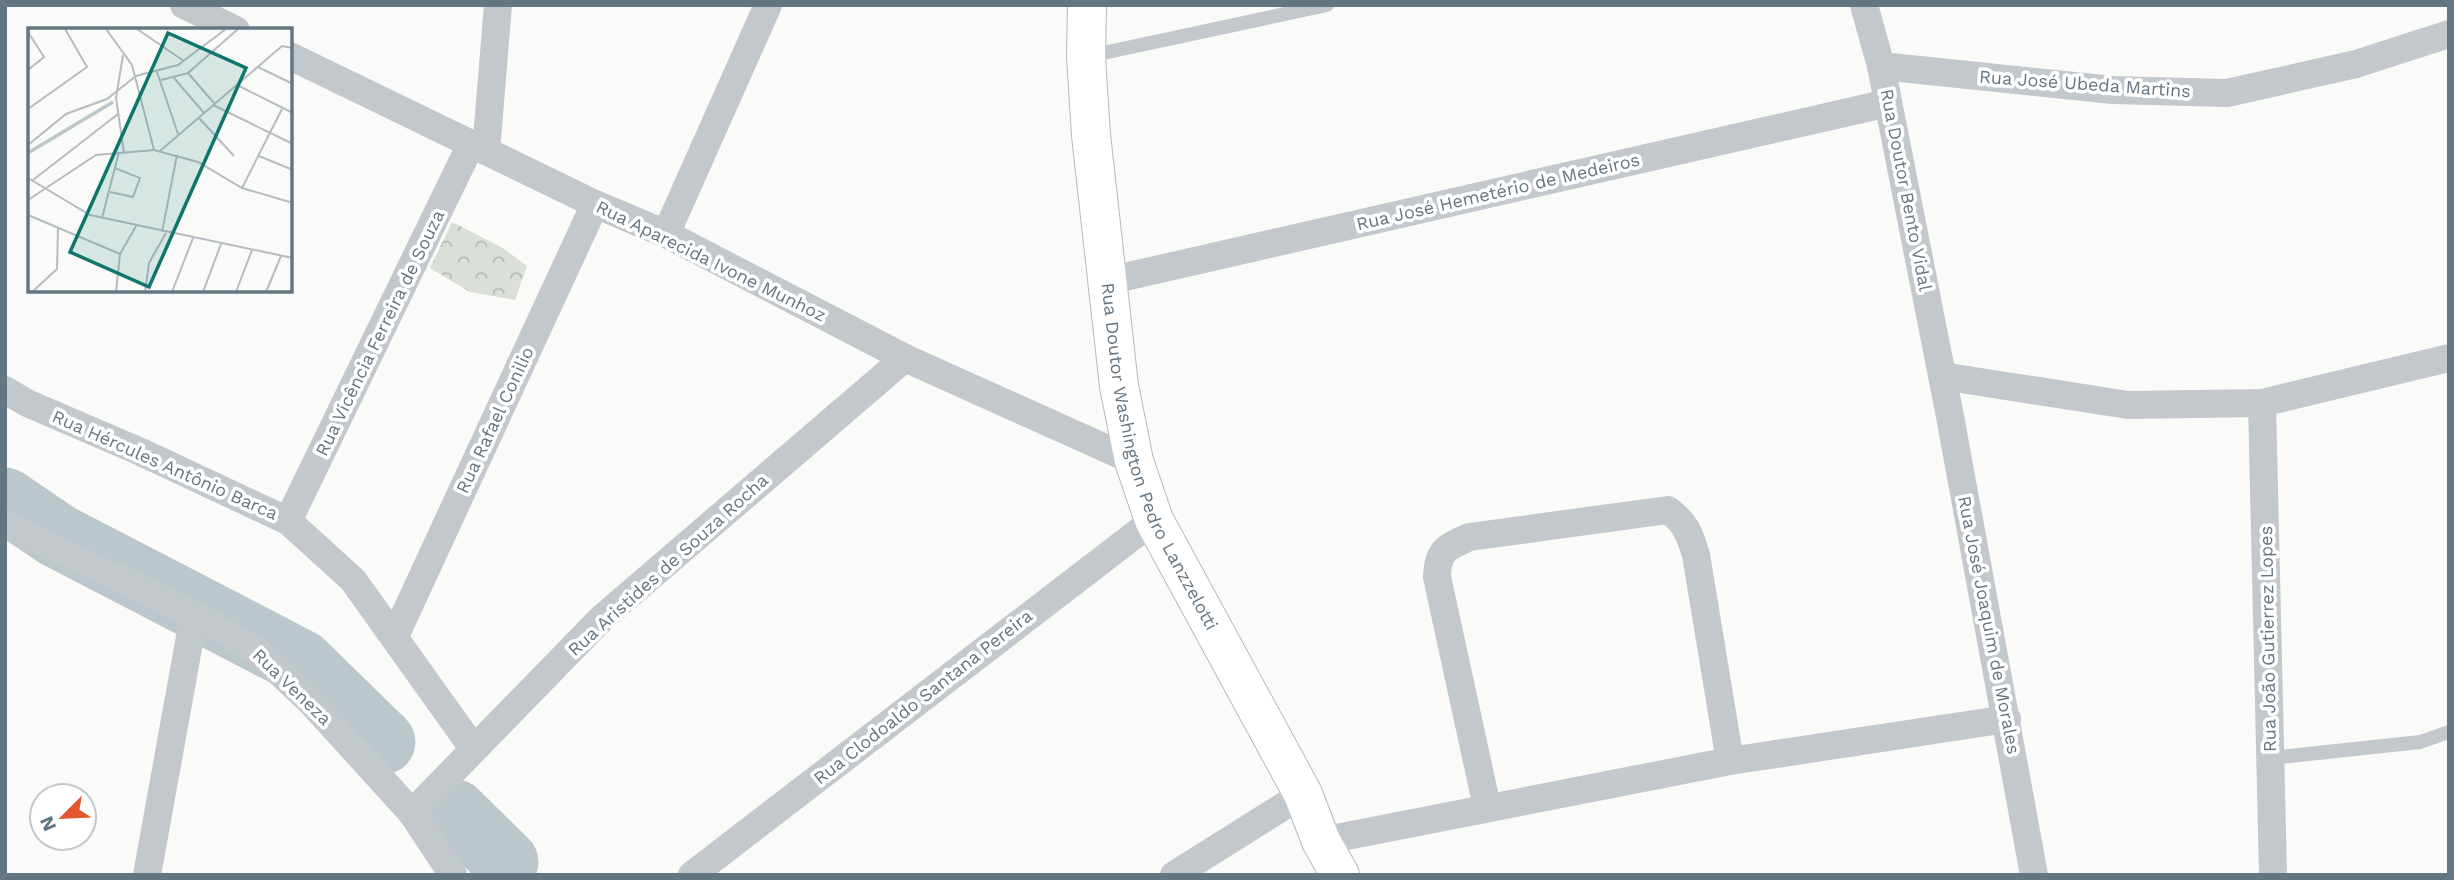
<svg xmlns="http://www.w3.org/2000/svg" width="2454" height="880" font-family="'Work Sans',sans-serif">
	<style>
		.forest { fill: url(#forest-crowns) }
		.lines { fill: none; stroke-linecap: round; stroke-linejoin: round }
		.river { stroke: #bbc7cb; stroke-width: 65 }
		.secondary-casing { stroke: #b3babf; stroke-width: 40 }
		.service { stroke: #c3c8cc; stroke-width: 14 }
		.minor { stroke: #c3c8cc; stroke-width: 28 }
		.secondary { stroke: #fff; stroke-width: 38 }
		.labels { text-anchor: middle; stroke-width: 7; stroke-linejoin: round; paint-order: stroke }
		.street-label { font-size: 18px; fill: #657683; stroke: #fff }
		.inset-river { fill: none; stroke: #bbc7cb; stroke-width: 3.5 }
		.inset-road { fill: none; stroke: #b5bdc2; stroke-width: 2 }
		.view { fill: #0f766e; fill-opacity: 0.15; stroke: #0f766e; stroke-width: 3.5 }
		.inset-edge { fill: none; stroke: #657683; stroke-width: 3.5 }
	</style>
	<defs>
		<pattern id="forest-crowns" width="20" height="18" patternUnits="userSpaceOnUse" patternTransform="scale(1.75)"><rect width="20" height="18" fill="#dadfd7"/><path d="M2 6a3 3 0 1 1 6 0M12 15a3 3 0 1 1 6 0" fill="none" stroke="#b4b9b4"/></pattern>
	</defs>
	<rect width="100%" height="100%" fill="#fafaf8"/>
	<polygon class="forest" points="452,222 503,248 527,266 515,300 470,292 430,268"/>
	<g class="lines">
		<g class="river">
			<polyline points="5,500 58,536 301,662 383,742"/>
			<polyline points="455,812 506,862"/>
		</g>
		<g class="secondary-casing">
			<g id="secondary">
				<path id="s1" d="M1087 5 1086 57 1091 135 1119 386 1134 461 1154 520 1303 794 1321 841 1340 875"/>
			</g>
		</g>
		<g class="service">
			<polyline points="1089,56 1327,5"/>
			<polyline points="2271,758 2420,742 2449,732"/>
		</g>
		<g class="minor">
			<polyline points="184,5 236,30"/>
			<polyline points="1864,5 1881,66 1949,411 2034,875"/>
			<polyline points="290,56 595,204 666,234 905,358 1134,461"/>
			<polyline points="1881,66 2113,90 2227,93 2356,64 2449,34"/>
			<polyline points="486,151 498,5"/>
			<polyline points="666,234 768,5"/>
			<polyline points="1107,281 1888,103"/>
			<polyline points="1942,376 2128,405 2262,403 2449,358"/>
			<polyline points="5,390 27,403 141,452 288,521 353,580 473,748"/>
			<polyline points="2262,403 2273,875"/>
			<polyline points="288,521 471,144"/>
			<polyline points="5,524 194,615 256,650 311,702 412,813 453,875"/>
			<polyline points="395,636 595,204"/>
			<path d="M1487 807 1437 577C1438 549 1446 548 1469 537L1668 510C1686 523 1690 535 1696 555L1730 761"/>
			<polyline points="412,813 602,618 905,358"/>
			<polyline points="1321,841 1730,761 2007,719"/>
			<polyline points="147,875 194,615"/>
			<polyline points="692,875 1154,520"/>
			<polyline points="1174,875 1303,794"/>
		</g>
		<use href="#secondary" class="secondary"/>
	</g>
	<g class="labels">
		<g class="street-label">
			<text transform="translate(2085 84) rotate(4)" y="6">Rua José Ubeda Martins</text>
			<text transform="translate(1906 190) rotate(79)" y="6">Rua Doutor Bento Vidal</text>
			<text transform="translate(1498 192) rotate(-13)" y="6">Rua José Hemetério de Medeiros</text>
			<text transform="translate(711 261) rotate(26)" y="6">Rua Aparecida Ivone Munhoz</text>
			<text transform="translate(380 333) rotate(-64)" y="6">Rua Vicência Ferreira de Souza</text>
			<text transform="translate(495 420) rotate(-65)" y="6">Rua Rafael Conilio</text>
			<text dy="6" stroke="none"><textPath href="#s1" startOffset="462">Rua Doutor Washington Pedro Lanzzelotti</textPath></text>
			<text transform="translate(165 465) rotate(24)" y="6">Rua Hércules Antônio Barca</text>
			<text transform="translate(668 565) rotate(-42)" y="6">Rua Aristides de Souza Rocha</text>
			<text transform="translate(1989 625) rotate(79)" y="6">Rua José Joaquim de Morales</text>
			<text transform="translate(2268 639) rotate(-91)" y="6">Rua João Gutierrez Lopes</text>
			<text transform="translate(292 687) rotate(44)" y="6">Rua Veneza</text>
			<text transform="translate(923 697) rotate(-38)" y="6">Rua Clodoaldo Santana Pereira</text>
		</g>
	</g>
	<g transform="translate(28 28)">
		<rect width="264" height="264" fill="#fafaf8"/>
		<path class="inset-river" d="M0 125 85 74"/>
		<path class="inset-road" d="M78 1 104 37 126 122M109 1 156 33M0 4 16 29 0 42M95 27 88 70 96 125M230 39 265 56M129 44 150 106M160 45 186 75M146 50 176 85M133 52 160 45 210 1M209 57 265 85M185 77 265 116M0 81 59 39 37 1M171 90 206 128M0 117 38 86 79 71 108 48 150 37 198 1M132 123 254 18 265 20M231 128 265 142M0 150 62 187 265 230M5 152 90 86M214 160 254 81M82 164 105 169 112 150 87 140M0 172 68 127 126 122 170 134 214 160 265 175M0 187 92 226M74 190 91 124M134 204 149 127M4 264 29 241 30 200M88 264 92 226 108 198M117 264 121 235 138 205M144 264 165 210M175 264 193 216M208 264 224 222M238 264 253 228"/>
		<path class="view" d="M140 5 218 40 121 259 42 224Z"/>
		<rect width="264" height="264" class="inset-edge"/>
	</g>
	<rect width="2454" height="880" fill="none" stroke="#657683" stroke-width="14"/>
	<g transform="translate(63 817) rotate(246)"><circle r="33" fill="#ffffff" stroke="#c1c8cd" stroke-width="2"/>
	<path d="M0-5L12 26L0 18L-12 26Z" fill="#e4572e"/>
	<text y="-10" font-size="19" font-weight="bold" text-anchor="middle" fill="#657683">N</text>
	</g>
</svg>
